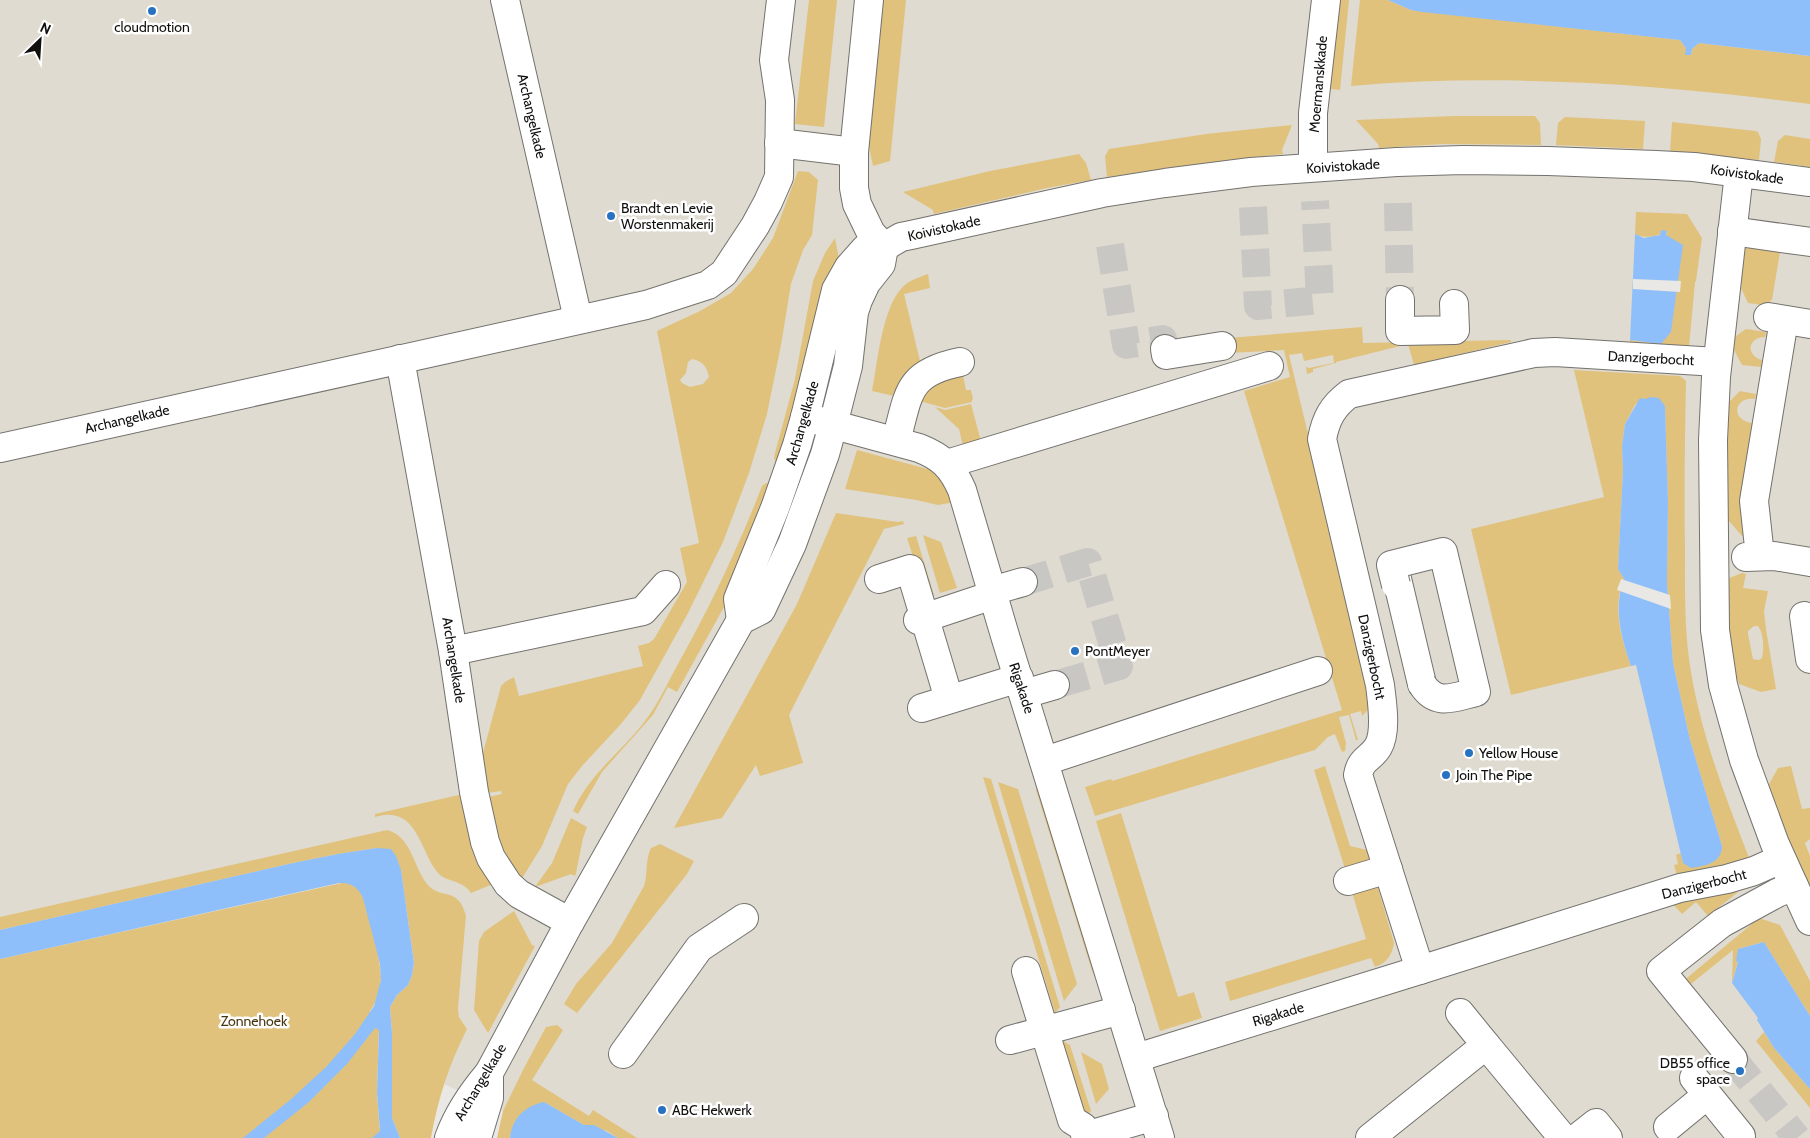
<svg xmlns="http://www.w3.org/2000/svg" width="1810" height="1138" font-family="Cabin,sans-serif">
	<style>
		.built { fill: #dfdbd0 }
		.green { fill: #e0c27d; fill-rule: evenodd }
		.water { fill: #8fbffa }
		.pier { fill: #eae8e4 }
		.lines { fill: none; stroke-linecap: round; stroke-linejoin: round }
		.minor-tunnel { stroke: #c9c7c4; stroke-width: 28; stroke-dasharray: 28 14; stroke-linecap: butt }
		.minor-casing { stroke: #73726e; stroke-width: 30 }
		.minor { stroke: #fff; stroke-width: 28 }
		.minor-bridge-casing { stroke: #73726e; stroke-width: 30; stroke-linecap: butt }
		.minor-bridge { stroke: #fff; stroke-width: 28 }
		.poi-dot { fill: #2872c2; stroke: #fff; stroke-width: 2 }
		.labels { text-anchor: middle; stroke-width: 5; stroke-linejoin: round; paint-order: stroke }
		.poi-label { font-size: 14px; fill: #100f0e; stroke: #fff; text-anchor: start }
		.street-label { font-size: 14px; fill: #100f0e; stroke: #fff }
		.park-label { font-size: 14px; fill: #48370e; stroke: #fff }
	</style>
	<rect width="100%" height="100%" fill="#eae8e4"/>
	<polygon class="built" points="0,0 1388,0 1389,2 1810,56 1810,1138 554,1138 503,1111 444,1084 452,1058 467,1029 459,1017 458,1009 466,916 339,883 0,959"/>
	<g class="green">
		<polygon points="809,0 837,0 824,127 795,124"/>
		<polygon points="882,0 906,0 890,161 873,166 868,142"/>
		<polygon points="1334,0 1349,0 1340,90 1325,88"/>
		<path d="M1360 0H1388L1411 10 1680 40 1686 48V55H1691L1692 49 1699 43 1810 56V104C1659 84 1503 73 1351 86Z"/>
		<polygon points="1454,116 1535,116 1540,123 1541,145 1443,144 1379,148 1378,144 1356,120"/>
		<polygon points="1565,117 1645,121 1643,149 1556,145 1558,123"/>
		<polygon points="1672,122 1756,131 1758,132 1761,139 1759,160 1670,152"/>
		<polygon points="1292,125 1282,150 1283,154 1229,160 1107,177 1105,156 1109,149 1206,134"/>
		<polygon points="1785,135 1810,139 1810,167 1774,162 1778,141"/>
		<polygon points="1079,154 1086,163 1091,180 1047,188 934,214 933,210 903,192 990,171"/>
		<path d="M798 171 809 172 818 180 812 235 803 250 791 284 781 345 767 414 749 473 723 542 687 615 640 700 621 724 582 766 568 784 542 846 521 880 498 847 488 797 502 794 501 791 487 793 482 762 483 753 501 686 505 682 514 677 519 696 643 666 638 646 649 643 654 639 687 582 680 548 699 543 657 331 700 311 731 293 753 269 773 238ZM692 359C703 361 707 367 709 377L703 384 690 387 682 383 680 380 686 373 688 362Z"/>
		<path d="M1636 212 1687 214 1702 238 1696 281 1695 282 1689 347 1630 344V340L1651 343 1667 231C1655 237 1647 239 1635 234Z"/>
		<polygon points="835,238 839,259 777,466 774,458 775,453 795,379 813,281 825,253"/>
		<polygon points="1744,247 1780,252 1772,300 1770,301 1769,306 1748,303 1741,288 1742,283 1739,283"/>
		<path d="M928 274 930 288 904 294 920 361C907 371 899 381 894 396L872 391C878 361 882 303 906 284 913 279 920 277 928 274Z"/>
		<polygon points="1362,327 1363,343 1511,340 1511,342 1414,365 1408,344 1336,362 1336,363 1313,369 1313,372 1307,374 1306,367 1309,368 1334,363 1333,355 1304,361 1302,353 1289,355 1372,698 1370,708 1362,716 1361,711 1350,714 1358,740 1356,740 1349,715 1339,717 1346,743 1345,751 1342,752 1335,734 1328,737 1315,750 1095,816 1085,787 1111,779 1112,781 1342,710 1244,391 1290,377 1284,350 1230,353 1228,338"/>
		<path d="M1746 329 1766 332 1765 337C1748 337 1745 355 1762 360L1761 367 1742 365 1734 350 1732 349 1733 338H1735L1736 336Z"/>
		<path d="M1574 370 1680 376 1686 381C1685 436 1684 492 1685 547 1685 589 1684 631 1691 672 1702 737 1726 799 1750 860L1678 880 1674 865 1678 864 1676 855 1681 853 1683 863 1722 846 1690 740 1673 663 1667 583 1668 501 1665 406 1654 398 1639 401 1635 405 1625 424 1622 446 1623 470 1618 569 1624 579C1612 607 1621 638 1631 666L1511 695 1471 529 1604 497Z"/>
		<path d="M963 375 966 390H971L973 399 972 400V402L945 408 923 402 922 404 920 403C926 383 945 380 963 375Z"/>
		<path d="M1740 391 1756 394 1755 399C1734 396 1730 420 1752 423L1740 500 1744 536H1742L1729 521 1727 520 1728 401H1730Z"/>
		<polygon points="971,404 982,445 964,450 959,429 935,407 945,410"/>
		<polygon points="857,450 931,470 943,480 955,502 938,505 916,500 845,489"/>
		<path d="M766 483 774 484 724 607 677 692 668 687 653 715 602 772 578 814 573 811C591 770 629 747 652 711 662 696 669 680 678 664 710 607 738 548 762 486Z"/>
		<polygon points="836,513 898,522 903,521 904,524 884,529 789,715 803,763 760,776 756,765 722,818 674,828 797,604"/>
		<polygon points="923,535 941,542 957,588 940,593"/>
		<polygon points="916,536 934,595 926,597 907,538"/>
		<path d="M1742 573 1746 574 1743 588 1768 591 1764 611 1766 629 1776 689 1761 692 1739 684 1738 680 1736 681 1729 629 1727 579ZM1754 626H1758C1764 634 1764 649 1762 658L1759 660 1753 659 1748 634V631Z"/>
		<polygon points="1325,766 1350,846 1367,850 1371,865 1346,872 1314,770"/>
		<polygon points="1791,766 1802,809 1810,808 1810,839 1805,843 1810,856 1810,890 1787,840 1768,788 1770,787 1769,784 1778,768"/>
		<polygon points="983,777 991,779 1060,1007 1055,1013"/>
		<polygon points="998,782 1018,789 1077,984 1064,1001"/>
		<polygon points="1037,784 1096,978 1092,971 1036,790"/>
		<path d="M463 794 493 884 471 893C462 879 447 883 438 873 420 853 418 804 375 817V814Z"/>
		<polygon points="1121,813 1178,997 1194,992 1202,1018 1160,1031 1096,821"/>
		<polygon points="571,818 587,827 583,838 576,873 575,876 571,874 535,887 552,863"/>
		<path d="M387 830C412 837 413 866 427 884 441 901 458 885 466 916L458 1009 459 1017 467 1029C449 1065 438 1098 431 1138H400L392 1118V1033L390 1007 397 995 408 985 412 975 414 963 401 870 377 848 338 854 293 863 0 930V917Z"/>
		<path d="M660 844 694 861 687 874 577 1013 564 1004 576 984 612 943 644 886C648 873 645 860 651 848Z"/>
		<path d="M1376 881 1394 943C1392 955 1387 963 1375 967L1371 958 1230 1001 1225 982 1366 939 1351 889Z"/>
		<path d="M346 882C351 884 356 886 359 890 369 904 381 961 381 978 380 990 377 1002 370 1011L379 1030 377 1093 380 1132V1138H0V959Z"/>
		<polygon points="1724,891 1738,892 1708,916 1696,902 1682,914 1671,902"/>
		<polygon points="514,911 532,945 535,946 488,1033 474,1010 479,941 484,932"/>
		<polygon points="1759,918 1780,925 1810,981 1810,1016 1764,942 1738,949 1738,961 1732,983 1733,950 1686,988 1682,982"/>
		<polygon points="557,1025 563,1030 532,1080 589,1116 593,1110 637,1138 618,1138 607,1131 584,1125 544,1102 510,1135 510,1138 497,1138 503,1111 524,1068 546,1027"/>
		<polygon points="1764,1032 1774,1048 1810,1089 1810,1108 1756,1041"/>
		<polygon points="1063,1041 1070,1045 1091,1111 1085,1118"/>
		<polygon points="1081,1052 1102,1064 1109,1089 1096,1104"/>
	</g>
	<g class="water">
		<polygon points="1388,0 1810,0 1810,56 1699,43 1692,49 1691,55 1685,55 1686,48 1680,40 1422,12 1411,10"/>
		<polygon points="1661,230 1667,231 1666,235 1683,245 1671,332 1661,344 1630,340 1635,234 1644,238 1660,235"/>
		<path d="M1650 397 1659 398 1665 406 1668 501 1667 583 1673 663 1690 740 1722 846C1722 863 1705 866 1691 868L1683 863 1636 665 1631 666C1621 638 1613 607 1624 579L1618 569 1623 470 1622 446 1625 424 1640 398 1646 399Z"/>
		<path d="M377 848 391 849 396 856 401 870 414 963 412 975 408 985 397 995 390 1007 392 1033V1118L400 1138H372L380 1131 377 1093 379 1030 375 1028 347 1064 309 1102 264 1138H243L290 1100 326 1067 355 1034 374 1006 381 980 380 964 363 898C358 887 351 882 339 883L0 959V930L293 863 338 854Z"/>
		<polygon points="1764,942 1810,1016 1810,1089 1774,1048 1757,1020 1758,1018 1732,983 1738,962 1736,961 1738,949"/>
		<path d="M544 1102 584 1125H594L618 1138H510C512 1118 525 1106 544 1102Z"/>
	</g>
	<g class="pier">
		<polygon points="1633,279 1681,281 1680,292 1633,289"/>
		<polygon points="1621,579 1670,595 1671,609 1617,590"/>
	</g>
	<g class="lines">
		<g class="minor-tunnel">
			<polyline points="1398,203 1400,300"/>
			<polyline points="1253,207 1258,306 1320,300 1315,201"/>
			<polyline points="1110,245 1126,345 1163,339 1165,349"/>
			<polyline points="1023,582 1088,562 1119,666 1055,685"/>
			<polyline points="1733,1059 1797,1138"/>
		</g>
		<g class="minor-casing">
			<g id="minor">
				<polyline points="505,0 578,319"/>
				<polyline points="869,0 854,152 854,188 857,204 871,233 884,247"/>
				<polyline points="779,143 854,152"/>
				<polyline points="1313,167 1313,113 1326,0"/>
				<polyline points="1739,173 1716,377 1713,440 1715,630 1723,685 1744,760 1775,844 1810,921"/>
				<polyline points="1732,231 1810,242"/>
				<polyline points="884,247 901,237 911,235 1102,193 1165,183 1251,172 1397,162 1463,160 1548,161 1656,165 1694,167 1810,182"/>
				<polyline points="1400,300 1400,331 1455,330 1454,304"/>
				<polyline points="1768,317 1810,324"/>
				<polyline points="1165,349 1166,355 1222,346"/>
				<polyline points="400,359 453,651 474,792 485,842 491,858 508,884 519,894 570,922"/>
				<path d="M1717 362 1555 352 1534 353 1349 394C1333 406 1326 418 1322 439L1380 685C1382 702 1387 732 1378 747 1371 759 1361 758 1358 775L1420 970 1680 888 1727 879 1754 871 1781 859"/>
				<path d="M805 417 919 448C942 457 952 467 962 490L1006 639 1160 1138"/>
				<path d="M896 441C909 394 906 373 960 362"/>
				<polyline points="0,448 646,305 708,285 724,273 755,226 768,202 779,177 780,100 774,60 781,0"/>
				<polyline points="947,464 1269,366"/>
				<polyline points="1760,556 1754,501 1784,320"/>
				<polyline points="1746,557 1774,556 1810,562"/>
				<polyline points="1394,566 1422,684"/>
				<polyline points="879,579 910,569 949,699"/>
				<polyline points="992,591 1023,582"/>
				<polyline points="1804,616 1810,659"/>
				<polyline points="741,620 738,599 775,508 797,445 805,417 836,290 849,267 865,249 869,246 884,247"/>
				<polyline points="918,620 993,595"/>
				<polyline points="453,651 643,611 666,585"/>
				<polyline points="1024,694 1055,685"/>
				<polyline points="922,708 1019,678"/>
				<polyline points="1045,761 1318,671"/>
				<polyline points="1348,881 1388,869"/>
				<polyline points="1026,971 1072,1120 1083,1127 1086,1138"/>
				<polyline points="1010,1040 1121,1010"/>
				<polyline points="1486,1045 1563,1138"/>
				<polyline points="623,1054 699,948 744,918"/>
				<polyline points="1136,1058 1420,970"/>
				<polyline points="1733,1059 1661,971 1722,923 1777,893 1794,886"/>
				<polyline points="1694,1078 1741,1136"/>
				<polyline points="1668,1127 1707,1095"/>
				<polyline points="1086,1136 1154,1116"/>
				<path d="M449 1138C458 1113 472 1093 489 1073L570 922 741 620 761 610 792 544 825 454 833 425 848 366 854 312 858 300 866 283 881 264 884 247"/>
				<polyline points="477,1138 489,1098 489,1073"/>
				<polyline points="1370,1138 1486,1045 1460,1013"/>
				<polyline points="1577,1138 1596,1123 1608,1138"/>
			</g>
		</g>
		<use href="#minor" class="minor"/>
		<g class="minor-bridge-casing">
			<path id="minor-bridge" d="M1396 585 1391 565 1443 552 1476 692C1454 697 1436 707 1422 684"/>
		</g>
		<use href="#minor-bridge" class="minor-bridge"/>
	</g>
	<g class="poi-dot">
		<circle cx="152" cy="11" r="5"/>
		<circle cx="611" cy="216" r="5"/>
		<circle cx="1075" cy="651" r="5"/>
		<circle cx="1469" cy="753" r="5"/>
		<circle cx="1446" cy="775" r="5"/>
		<circle cx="1740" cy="1071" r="5"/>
		<circle cx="662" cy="1110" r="5"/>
	</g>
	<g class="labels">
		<g class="poi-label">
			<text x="152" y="32" text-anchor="middle">cloudmotion</text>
			<text x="621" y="213">Brandt en Levie<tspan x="621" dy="16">Worstenmakerij</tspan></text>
			<text x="1085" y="656">PontMeyer</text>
			<text x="1479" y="758">Yellow House</text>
			<text x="1456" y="780">Join The Pipe</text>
			<text x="1730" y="1068" text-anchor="end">DB55 office<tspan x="1730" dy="16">space</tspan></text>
			<text x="672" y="1115">ABC Hekwerk</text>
		</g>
		<g class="street-label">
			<text transform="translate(1318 84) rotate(-85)" y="5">Moermanskkade</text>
			<text transform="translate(532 116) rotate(77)" y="5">Archangelkade</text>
			<text transform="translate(1343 166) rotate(-4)" y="5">Koivistokade</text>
			<text transform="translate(1747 174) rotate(8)" y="5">Koivistokade</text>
			<text transform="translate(944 228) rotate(-13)" y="5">Koivistokade</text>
			<text transform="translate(1651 358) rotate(3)" y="5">Danzigerbocht</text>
			<text transform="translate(127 419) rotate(-13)" y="5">Archangelkade</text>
			<text transform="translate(802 423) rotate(-74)" y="5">Archangelkade</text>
			<text transform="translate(1372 657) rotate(78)" y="5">Danzigerbocht</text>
			<text transform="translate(454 660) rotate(81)" y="5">Archangelkade</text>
			<text transform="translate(1022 688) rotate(72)" y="5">Rigakade</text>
			<text transform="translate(1704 884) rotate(-14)" y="5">Danzigerbocht</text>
			<text transform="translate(1278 1014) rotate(-17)" y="5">Rigakade</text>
			<text transform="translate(480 1082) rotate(-59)" y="5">Archangelkade</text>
		</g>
		<g class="park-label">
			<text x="254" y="1026">Zonnehoek</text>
		</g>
	</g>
	<g transform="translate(40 40) rotate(25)" stroke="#ffffff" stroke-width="4" paint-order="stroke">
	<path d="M0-4L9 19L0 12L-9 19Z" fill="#100f0e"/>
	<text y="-8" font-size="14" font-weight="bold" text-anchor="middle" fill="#100f0e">N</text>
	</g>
</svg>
